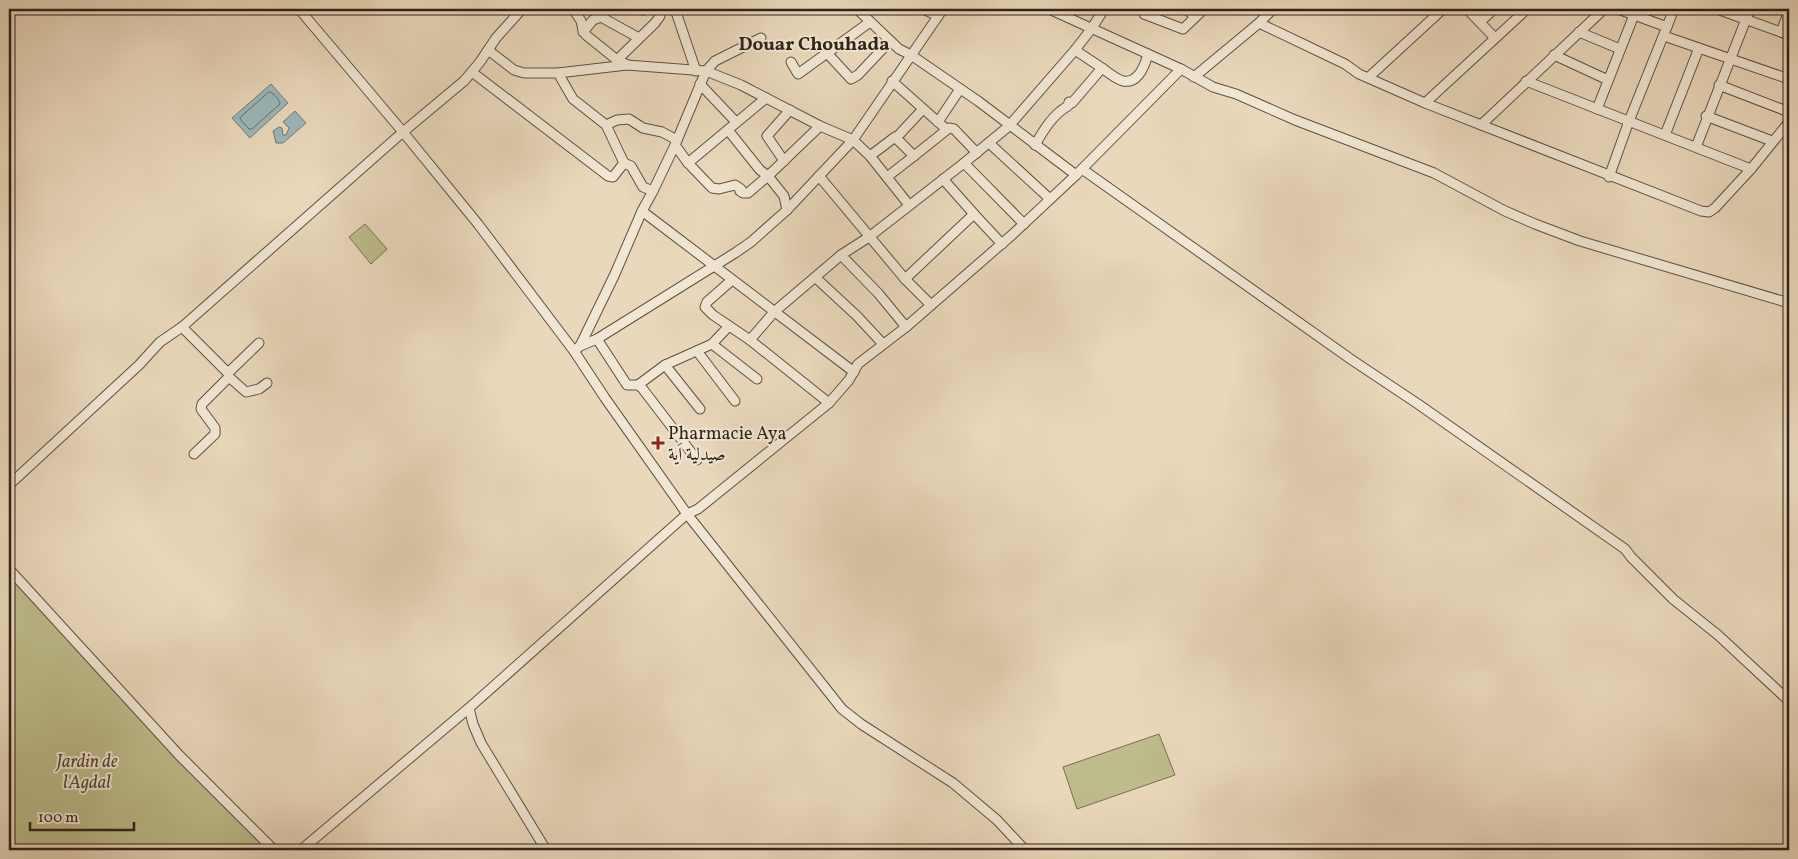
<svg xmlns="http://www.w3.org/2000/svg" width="1798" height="859" font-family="Vollkorn,Amiri,serif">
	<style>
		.green { fill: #bebc8c; stroke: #767052 }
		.water { fill: #9bb8ba; stroke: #6f7c7a }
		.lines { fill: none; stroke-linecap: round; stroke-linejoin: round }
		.shore { stroke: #646e6a; stroke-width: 1 }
		.minor-casing { stroke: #5d5042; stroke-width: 11 }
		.minor { stroke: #f1e6d3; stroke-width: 9 }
		.poi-dot { fill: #8f2418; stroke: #f1e6d3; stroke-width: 2 }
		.labels { text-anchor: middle; stroke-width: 4; stroke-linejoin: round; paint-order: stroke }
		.poi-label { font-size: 18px; fill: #2e2319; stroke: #f1e6d3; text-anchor: start }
		.park-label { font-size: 18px; font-style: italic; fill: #524936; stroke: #f1e6d3 }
		.neighbourhood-label { font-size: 19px; font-weight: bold; fill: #2e2319; stroke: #f1e6d3 }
	</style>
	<rect width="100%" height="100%" fill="#ead8bc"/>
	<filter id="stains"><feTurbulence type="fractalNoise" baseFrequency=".004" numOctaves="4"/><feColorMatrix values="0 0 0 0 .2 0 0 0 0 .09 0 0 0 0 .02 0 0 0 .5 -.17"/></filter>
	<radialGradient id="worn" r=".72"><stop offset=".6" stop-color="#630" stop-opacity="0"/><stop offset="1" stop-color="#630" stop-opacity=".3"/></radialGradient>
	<g class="green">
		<polygon points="365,224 387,249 371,264 349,237"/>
		<polygon points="9,570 267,850 9,850"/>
		<polygon points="1159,734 1175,775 1077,809 1063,767"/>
	</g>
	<g class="water">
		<polygon points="271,84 288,103 250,138 232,118"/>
		<polygon points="295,111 306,123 283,143 276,143 273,131 279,127 282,128 283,135 286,135 289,128 283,122"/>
	</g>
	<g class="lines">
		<path class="shore" d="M269 92C273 92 280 100 280 104L252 129H249L241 120 240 118Z"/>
		<g class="minor-casing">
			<g id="minor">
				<polyline points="299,9 403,132 478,224 574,351 605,398 687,514 842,709 861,724 953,783 997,820 1025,850"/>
				<polyline points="573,9 581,21 583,30 586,35 617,60 626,64"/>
				<polyline points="642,9 643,10"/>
				<polyline points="675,9 696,71"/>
				<polyline points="857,9 899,49 911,55 978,101 1076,175"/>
				<polyline points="923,9 938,16"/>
				<polyline points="1049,9 1181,69 1213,87 1236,94 1295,120 1434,173 1505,211 1535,224 1580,241 1789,303"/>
				<polyline points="1148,9 1144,14 1183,29 1204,9"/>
				<polyline points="1186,9 1195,17"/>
				<polyline points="1273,9 1259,23 1345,64 1359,74 1425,103 1701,211 1709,212 1715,208 1751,169 1789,122"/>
				<polyline points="1467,9 1495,38"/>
				<polyline points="1618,9 1667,27"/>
				<polyline points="1717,9 1789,35"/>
				<polyline points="1480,22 1494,9"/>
				<polyline points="583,32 593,20 601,17 639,38"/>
				<polyline points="1579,32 1620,49"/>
				<polyline points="1781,32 1789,11"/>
				<polyline points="1664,36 1789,79"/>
				<polyline points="488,50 514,70 524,73 558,73 627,65 706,71 741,85 820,126 853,140 870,156 895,137 914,156 949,128 954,129 977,153"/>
				<polyline points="827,53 851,79 858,75 890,41"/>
				<polyline points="1554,55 1608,80"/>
				<polyline points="617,60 655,23 660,16 660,9"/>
				<polyline points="791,62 798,74 870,22"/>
				<path d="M1102 68C1109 73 1116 79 1123 81 1138 84 1145 65 1148 54"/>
				<polyline points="472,72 608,176 613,177 624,163"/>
				<polyline points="558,73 573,99 606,125 624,163 631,166 643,187 653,191"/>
				<polyline points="1194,77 1259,23"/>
				<polyline points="1369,77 1443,9"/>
				<polyline points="892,81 946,129"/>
				<polyline points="1526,81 1751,169"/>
				<polyline points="700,84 736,122"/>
				<polyline points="1719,85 1789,112"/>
				<polyline points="1425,103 1527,9"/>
				<polyline points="1597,109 1634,15"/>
				<polyline points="1706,116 1772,141"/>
				<polyline points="938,122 960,89"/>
				<polyline points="606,125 617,120 629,119 643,128 662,132 677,140"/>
				<polyline points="1481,125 1604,9"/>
				<polyline points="1665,135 1699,48"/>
				<polyline points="897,137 923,109"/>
				<polyline points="989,143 1050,199"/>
				<polyline points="675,145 688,163 712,188 719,189 735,185 741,189 740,191 743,193 748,193 768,176 760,170 728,130"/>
				<path d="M1035 145C1043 131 1053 114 1068 106L1069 102 1072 103 1102 68 1075 50"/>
				<polyline points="1696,147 1750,9"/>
				<polyline points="870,156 909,205"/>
				<polyline points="784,161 767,136 790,110"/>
				<polyline points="688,163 766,98"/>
				<polyline points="964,163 1024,224"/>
				<polyline points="1082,169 1352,360 1418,404 1625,549 1631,557 1673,599 1718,635 1789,701"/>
				<polyline points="819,176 905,279 974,214 943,179"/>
				<polyline points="887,177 914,156"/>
				<polyline points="1609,177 1629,121 1674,9"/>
				<polyline points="787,210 784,196 768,176 820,126"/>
				<polyline points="642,211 854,372"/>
				<polyline points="974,214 1002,244"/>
				<polyline points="841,255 878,293 906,327"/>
				<polyline points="816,278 857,316 883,344"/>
				<polyline points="905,279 931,305"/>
				<polyline points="732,280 707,302 705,307 713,315 750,340 774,312 841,255 869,237 964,163 1009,126 1075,50 1092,28 1104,9"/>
				<polyline points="182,327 228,373 229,377 202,404 201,409 215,428 215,434 194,454"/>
				<polyline points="597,339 627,385 638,385 642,388 697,460"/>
				<polyline points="750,340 829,403"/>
				<polyline points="712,344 757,379"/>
				<polyline points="580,346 614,276 642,211 653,191 675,145 706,71 715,61 761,38"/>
				<polyline points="574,351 580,346 597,339 735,253 751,242 787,210 853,140 943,9"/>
				<polyline points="697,351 735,401"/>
				<polyline points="665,365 700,409"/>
				<polyline points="228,373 259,343"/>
				<polyline points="229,377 246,392 259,389 267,383"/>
				<polyline points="638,385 665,365 712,344 729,326"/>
				<polyline points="9,485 139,365 160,342 182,327 403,132 464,81 480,62 496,38 522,9"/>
				<polyline points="9,569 179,755 274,850"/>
				<polyline points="469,708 473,724 481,743 546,850"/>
				<polyline points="301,850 469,708 687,514 698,509 829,403 849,380 858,364 906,327 1013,234 1076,175 1181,69"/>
			</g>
		</g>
		<use href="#minor" class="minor"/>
	</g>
	<path class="poi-dot" d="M655.5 435.5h5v5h5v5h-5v5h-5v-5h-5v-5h5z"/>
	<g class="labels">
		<g class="poi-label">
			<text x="668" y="439">Pharmacie Aya<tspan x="668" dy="21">صيدلية اَية</tspan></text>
		</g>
		<g class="park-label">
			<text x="87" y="767">Jardin de<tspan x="87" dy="21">l'Agdal</tspan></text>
		</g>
		<g class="neighbourhood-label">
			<text x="814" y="50">Douar Chouhada</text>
		</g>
	</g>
	<rect width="1798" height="859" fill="none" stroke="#ead8bc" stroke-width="30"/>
	<rect x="10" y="10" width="1778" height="839" fill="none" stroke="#2e2319" stroke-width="2.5"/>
	<rect x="15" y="15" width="1768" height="829" fill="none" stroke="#2e2319"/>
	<path d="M30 822v8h104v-8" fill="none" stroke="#2e2319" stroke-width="2.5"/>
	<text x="38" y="822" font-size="15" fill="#2e2319" stroke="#f1e6d3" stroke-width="4" paint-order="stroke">100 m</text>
	<rect width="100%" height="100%" filter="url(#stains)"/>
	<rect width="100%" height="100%" fill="url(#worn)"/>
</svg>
